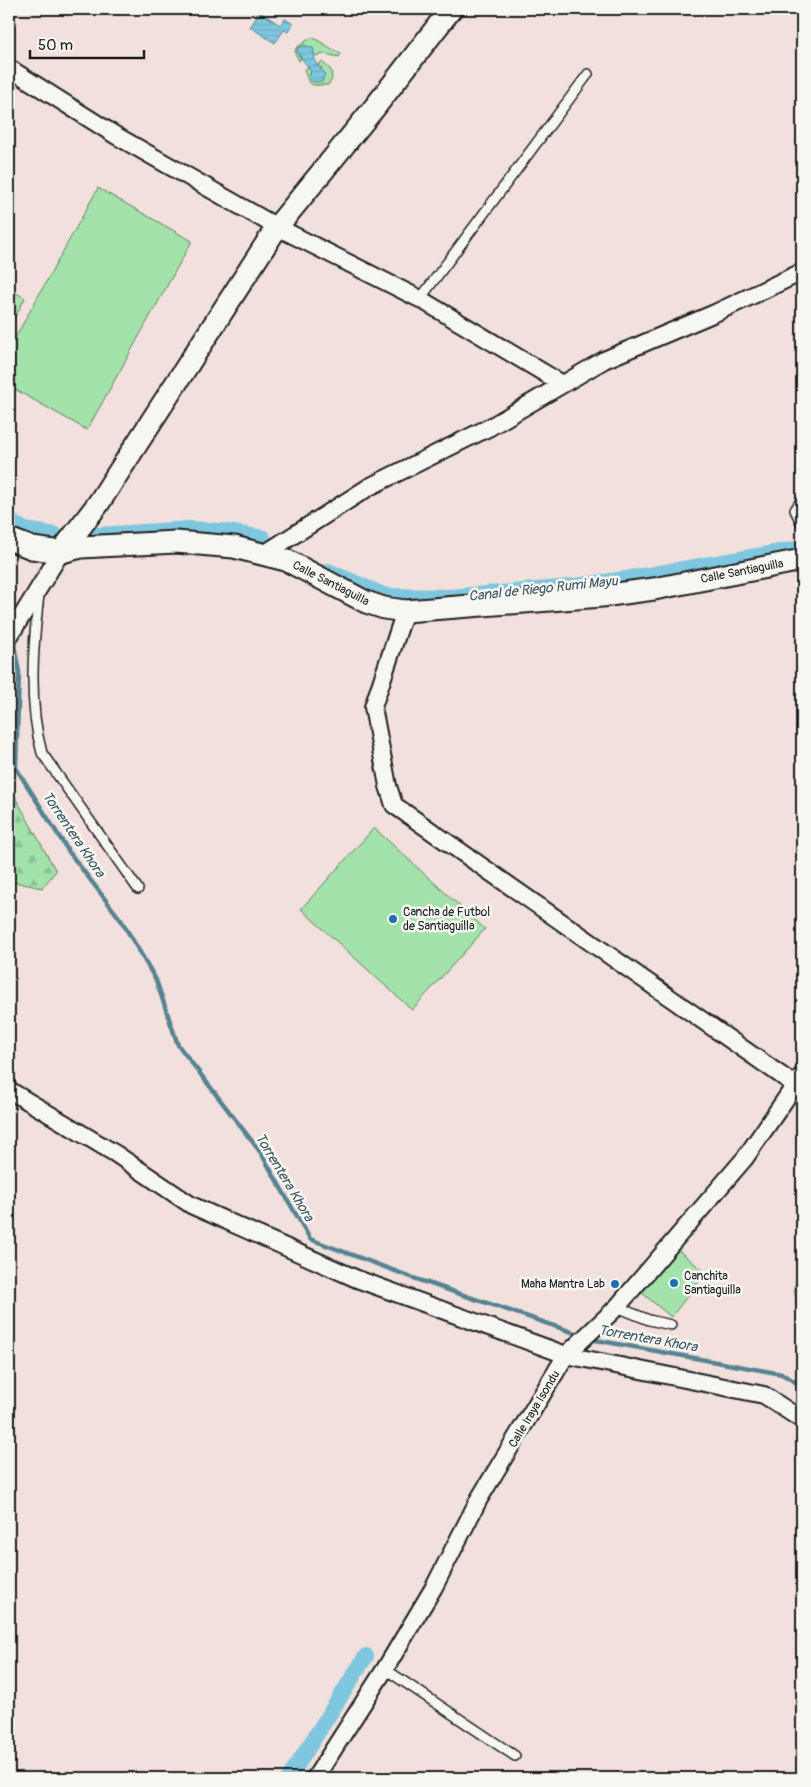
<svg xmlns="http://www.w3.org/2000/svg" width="811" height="1787" font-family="Pangolin,sans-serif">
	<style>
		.grass { fill: #a3e2aa; stroke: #607f63 }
		.forest { fill: url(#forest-firs); stroke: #607f63 }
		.water { fill: url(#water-rules); stroke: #578391 }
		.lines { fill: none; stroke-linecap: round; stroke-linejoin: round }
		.stream { stroke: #578391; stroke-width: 4.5 }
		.canal { stroke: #7ec7df; stroke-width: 16 }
		.service-casing { stroke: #1c1c1c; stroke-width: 12 }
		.minor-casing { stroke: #1c1c1c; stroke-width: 20 }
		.tertiary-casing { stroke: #1c1c1c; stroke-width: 25 }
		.service { stroke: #f6f6f2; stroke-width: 9 }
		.minor { stroke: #f6f6f2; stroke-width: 16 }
		.tertiary { stroke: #f6f6f2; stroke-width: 21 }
		.poi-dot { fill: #1f6fb2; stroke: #f6f6f2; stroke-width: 2 }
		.labels { text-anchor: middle; stroke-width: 5; stroke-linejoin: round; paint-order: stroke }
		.street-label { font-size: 12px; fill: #1c1c1c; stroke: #f6f6f2 }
		.poi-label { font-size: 12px; fill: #1c1c1c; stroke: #f6f6f2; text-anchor: start }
		.water-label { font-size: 14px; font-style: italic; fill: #3e5860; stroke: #f6f6f2 }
	</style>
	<defs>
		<pattern id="forest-firs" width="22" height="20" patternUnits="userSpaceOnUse" patternTransform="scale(1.25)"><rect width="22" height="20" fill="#a3e2aa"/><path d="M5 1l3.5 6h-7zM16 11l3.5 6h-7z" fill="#8cc192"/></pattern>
		<pattern id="water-rules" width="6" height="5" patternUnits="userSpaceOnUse" patternTransform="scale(1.25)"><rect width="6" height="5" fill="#7ec7df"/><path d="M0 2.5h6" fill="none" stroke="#6caabf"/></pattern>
	</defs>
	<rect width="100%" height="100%" fill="#f2e0dc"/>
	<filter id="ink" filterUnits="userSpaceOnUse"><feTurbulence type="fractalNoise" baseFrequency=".02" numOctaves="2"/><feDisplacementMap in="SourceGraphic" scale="10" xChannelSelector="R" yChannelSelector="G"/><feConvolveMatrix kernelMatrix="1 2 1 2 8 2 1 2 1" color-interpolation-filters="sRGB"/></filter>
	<g filter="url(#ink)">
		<g class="grass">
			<polygon points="312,37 341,54 339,57 325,54 314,56 313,48 298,48 297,52 301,59 299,61 295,53 296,48"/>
			<polygon points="322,62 331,70 332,79 328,85 313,85 308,81 304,70 308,67 311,71 309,77 322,68 317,65"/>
			<polygon points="98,188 192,241 87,430 9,386 9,349"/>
			<polygon points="9,289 25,298 9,328"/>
			<polygon points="374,828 485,929 412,1010 301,909"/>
			<polygon points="678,1250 706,1273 671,1317 642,1293"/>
		</g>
		<g class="forest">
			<polygon points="9,786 56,871 42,888 9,881"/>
			<polygon points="802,1276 802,1344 794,1286"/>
		</g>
		<g class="water">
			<polygon points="260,12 280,25 285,19 293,24 288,32 284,30 275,43 250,27"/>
			<polygon points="304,45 313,48 316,65 325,73 322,82 313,82 309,78 311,71 297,52 298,48"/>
		</g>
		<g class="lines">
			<g class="stream">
				<polyline points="13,640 19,672 16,768 69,852 121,920 156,980 178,1045 261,1153 310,1239 419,1280 581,1335"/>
				<polyline points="590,1339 782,1374 802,1386"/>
			</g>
			<g class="canal">
				<polyline points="9,521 25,530 55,535"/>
				<polyline points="83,536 189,529 221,531 263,538"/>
				<polyline points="328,571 386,596 449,597 560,588 626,579 802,548"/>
				<polyline points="289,1778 366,1656"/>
			</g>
			<g class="service-casing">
				<g id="service">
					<polyline points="420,299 588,74"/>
					<polyline points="802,499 795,510 802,524"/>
					<path d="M39 595C33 646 28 703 42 753L138 889"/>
					<polyline points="617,1307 649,1320 671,1325"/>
					<polyline points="385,1669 515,1756"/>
				</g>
			</g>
			<g class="minor-casing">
				<g id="minor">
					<polyline points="9,68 115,135 277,227 420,299 561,383"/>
					<polyline points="264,554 369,487 490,427 604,360 715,313 802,272"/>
					<polyline points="405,611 373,707 388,786 394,805 795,1085"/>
					<polyline points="9,637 61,552"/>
					<polyline points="9,1090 116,1154 191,1205 357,1279 566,1355 764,1395 802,1420"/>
					<polyline points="315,1778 385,1669 434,1587 479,1499 566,1355 617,1307 745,1158 802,1075"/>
				</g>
			</g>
			<g class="tertiary-casing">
				<g id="tertiary">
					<polyline points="9,539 32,548 61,552 81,547 176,542 234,547 286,560 366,602 384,608 405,611 602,596 654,589 802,560"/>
					<polyline points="61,552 98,504 277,227 375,107 451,9"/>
				</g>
			</g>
			<use href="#service" class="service"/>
			<use href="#minor" class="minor"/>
			<use href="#tertiary" class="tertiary"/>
		</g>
	</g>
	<g class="poi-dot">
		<circle cx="393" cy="919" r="5"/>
		<circle cx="674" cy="1283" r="5"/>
		<circle cx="615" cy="1284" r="5"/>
	</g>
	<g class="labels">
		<g class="street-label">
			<text transform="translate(742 571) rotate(-11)" y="4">Calle Santiaguilla</text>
			<text transform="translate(331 583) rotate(27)" y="4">Calle Santiaguilla</text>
			<text transform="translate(534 1409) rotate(-59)" y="4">Calle Iraya Isondu</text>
		</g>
		<g class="poi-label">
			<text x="403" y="916">Cancha de Futbol<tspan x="403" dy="14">de Santiaguilla</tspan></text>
			<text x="684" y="1280">Canchita<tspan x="684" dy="14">Santiaguilla</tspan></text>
			<text x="605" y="1288" text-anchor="end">Maha Mantra Lab</text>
		</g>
		<g class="water-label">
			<text transform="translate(543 588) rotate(-6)" y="5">Canal de Riego Rumi Mayu</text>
			<text transform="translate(74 834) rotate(56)" y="5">Torrentera Khora</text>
			<text transform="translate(285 1177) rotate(59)" y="5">Torrentera Khora</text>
			<text transform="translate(648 1338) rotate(10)" y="5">Torrentera Khora</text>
		</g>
	</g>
	<rect width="811" height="1787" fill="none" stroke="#f6f6f2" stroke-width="30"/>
	<rect x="15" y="15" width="781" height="1757" fill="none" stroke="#1c1c1c" stroke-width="2" filter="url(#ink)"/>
	<path d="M30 50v8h114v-8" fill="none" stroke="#1c1c1c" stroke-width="2.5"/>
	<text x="38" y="50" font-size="15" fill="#1c1c1c" stroke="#f6f6f2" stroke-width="4" paint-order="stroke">50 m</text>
</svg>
